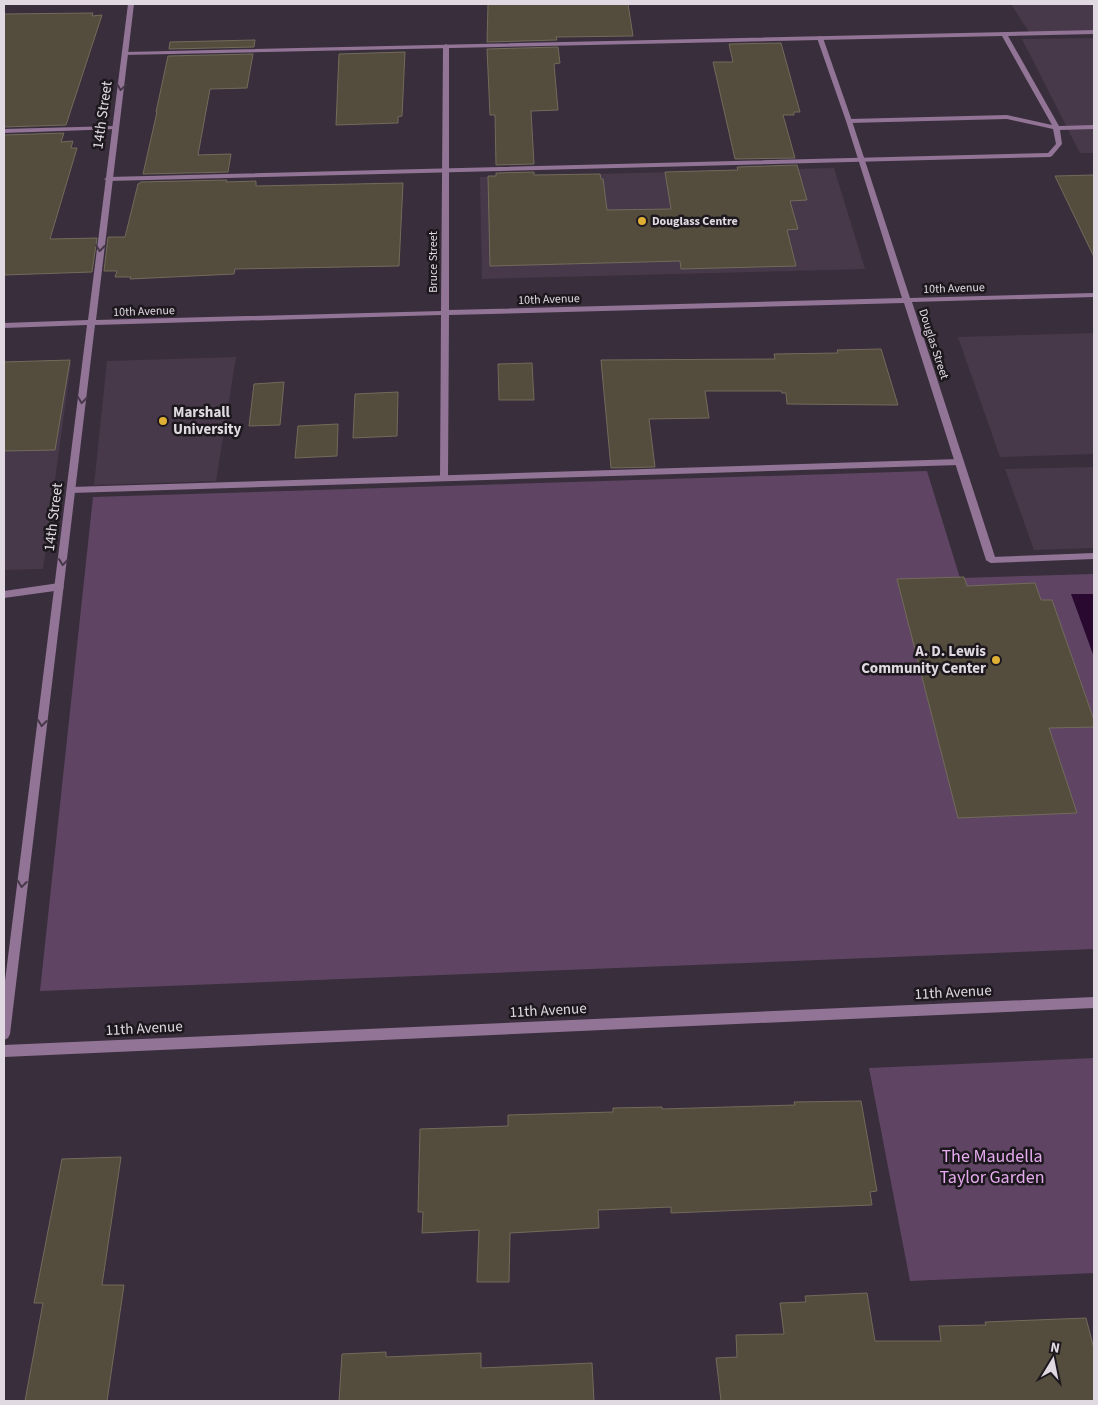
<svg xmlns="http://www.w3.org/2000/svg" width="1098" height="1405" font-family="'Source Sans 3',sans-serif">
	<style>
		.built { fill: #473949 }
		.green { fill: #5f4563 }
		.water { fill: #2a0930 }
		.building { fill: #544d3e; stroke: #726b5b }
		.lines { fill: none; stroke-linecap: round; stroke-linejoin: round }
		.service { fill: #927497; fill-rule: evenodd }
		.minor { fill: #927497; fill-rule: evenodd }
		.oneway { stroke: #463848 }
		.poi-dot { fill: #dfb034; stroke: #1d181e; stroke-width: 2 }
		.labels { text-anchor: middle; stroke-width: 5; stroke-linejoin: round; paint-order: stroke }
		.far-poi-label { font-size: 12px; font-weight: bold; fill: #e0d9e1; stroke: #1d181e; text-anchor: start }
		.far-street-label { font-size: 12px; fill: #e0d9e1; stroke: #1d181e }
		.street-label { font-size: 15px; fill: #e0d9e1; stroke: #1d181e }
		.poi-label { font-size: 15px; font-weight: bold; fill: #e0d9e1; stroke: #1d181e; text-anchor: start }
		.near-park-label { font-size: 18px; fill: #e5abee; stroke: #1d181e }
	</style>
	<rect width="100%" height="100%" fill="#392e3b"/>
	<g class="built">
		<polygon points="1011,4 1094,4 1094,30 1029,32"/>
		<polygon points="1094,38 1094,153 1080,153 1022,39"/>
		<polygon points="834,168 865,269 482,279 480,177"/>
		<polygon points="1094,333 1094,454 1000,457 958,337"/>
		<polygon points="236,357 216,481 94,485 107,361"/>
		<polygon points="71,362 43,569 4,570 4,364"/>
		<polygon points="1094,467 1094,548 1034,550 1005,469"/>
	</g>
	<g class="green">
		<polygon points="927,471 960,578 1094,574 1094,949 40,991 93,497"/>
		<polygon points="1094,1058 1094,1273 910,1281 869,1068"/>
	</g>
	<polygon class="water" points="1071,594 1094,594 1094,657"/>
	<g class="building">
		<polygon points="488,4 628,4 633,36 556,37 557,40 487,42"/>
		<polygon points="93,13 92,16 102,15 66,125 4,127 4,14"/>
		<polygon points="255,40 254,47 169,49 170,42"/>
		<polygon points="781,43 800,112 794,112 794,115 783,115 795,158 735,159 713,62 733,62 729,44"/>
		<polygon points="558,47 560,63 554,64 558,110 531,111 534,164 496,165 495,115 490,115 487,49"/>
		<polygon points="405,52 402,116 398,117 398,123 336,125 339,54"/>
		<polygon points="253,54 247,88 210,89 198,155 231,154 228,172 143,174 157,112 156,112 168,56"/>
		<polygon points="64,133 61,142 73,141 71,148 77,148 50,239 97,238 92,272 4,275 4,135"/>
		<polygon points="797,165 807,200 790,201 798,229 787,230 796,266 681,269 680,261 490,266 488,176 496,176 496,173 534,172 534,175 600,174 601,179 603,179 607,210 671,209 665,172 738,170 737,167"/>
		<polygon points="1094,175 1094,257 1055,176"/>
		<polygon points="227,180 226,182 256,181 256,186 403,183 399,266 235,269 234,274 130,279 131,277 115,277 117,271 104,271 108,237 125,237 138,184 141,182"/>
		<polygon points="881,349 898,405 787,404 786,393 782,393 781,391 705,391 709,418 649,419 655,467 611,468 601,360 775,359 774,354 838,353 837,350"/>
		<polygon points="70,360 55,450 4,451 4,362"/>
		<polygon points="532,363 534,400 499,400 498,364"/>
		<polygon points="284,382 280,425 249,426 254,384"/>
		<polygon points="398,392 397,436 353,438 355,394"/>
		<polygon points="338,424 337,456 295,458 298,426"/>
		<polygon points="964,577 967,586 1035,583 1041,600 1052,600 1094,720 1094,727 1049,728 1077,813 958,818 897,579"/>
		<polygon points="861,1101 877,1191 870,1192 872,1205 671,1213 671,1207 598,1210 599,1228 510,1233 509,1282 477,1282 479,1230 422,1233 423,1212 418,1212 420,1129 508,1126 508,1115 613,1112 613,1108 662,1107 662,1109 795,1105 794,1102"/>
		<polygon points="121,1157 102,1285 124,1285 107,1401 25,1401 43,1303 34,1303 62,1159"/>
		<polygon points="867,1293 875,1341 941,1341 939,1326 986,1325 985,1322 1086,1318 1094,1349 1094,1401 721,1401 716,1358 737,1357 736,1335 784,1334 780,1303 806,1302 805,1296"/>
		<polygon points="386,1352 386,1357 481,1353 481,1368 592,1363 594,1401 339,1401 342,1354"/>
	</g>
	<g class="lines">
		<g class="service">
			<polygon points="1094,30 1094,34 1008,36 1059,126 1094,125 1094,129 1060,130 1062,144 1052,156 1050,157 108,181 104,179 108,177 1048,153 1056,144 1053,129 1007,119 849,123 846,121 849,119 1007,115 1052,125 1002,36 123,55 123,53 125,52"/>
			<polygon points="115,126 117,127 117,129 4,133 4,129"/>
			<polygon points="959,459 963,462 959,465 71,493 67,490 71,487"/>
			<polygon points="1094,553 1094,559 991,563 986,560 991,557"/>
			<polygon points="59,583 64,587 62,590 4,598 4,591"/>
		</g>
		<g class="minor">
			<polygon points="128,4 134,4 96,320 441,311 443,46 446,44 449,46 449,310 902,298 846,121 817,38 820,36 823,38 852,121 910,298 1094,293 1094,297 912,302 996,560 991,563 986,560 904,303 449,315 448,478 444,481 440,478 441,315 95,325 10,1034 8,1038 4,1040 4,989 87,325 4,328 4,323 88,320"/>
			<polygon points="1094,997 1094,1008 4,1057 4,1045"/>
		</g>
	</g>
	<defs><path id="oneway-chevron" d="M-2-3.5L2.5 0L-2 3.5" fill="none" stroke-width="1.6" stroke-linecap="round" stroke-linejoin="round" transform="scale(1.25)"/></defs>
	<g class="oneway">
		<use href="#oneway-chevron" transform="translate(121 87) rotate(98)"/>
		<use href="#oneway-chevron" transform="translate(100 248) rotate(96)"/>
		<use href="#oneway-chevron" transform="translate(82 400) rotate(97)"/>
		<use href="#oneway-chevron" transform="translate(63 562) rotate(97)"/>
		<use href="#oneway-chevron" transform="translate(42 723) rotate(97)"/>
		<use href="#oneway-chevron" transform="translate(22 884) rotate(97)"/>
	</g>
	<g class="poi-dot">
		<circle cx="642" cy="221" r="5"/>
		<circle cx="163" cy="421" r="5"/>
		<circle cx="996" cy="660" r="5"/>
	</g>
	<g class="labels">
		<g class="far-poi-label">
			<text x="652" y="225">Douglass Centre</text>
		</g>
		<g class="far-street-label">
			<text transform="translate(433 262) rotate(-90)" y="4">Bruce Street</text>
			<text transform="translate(954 288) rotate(-2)" y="4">10th Avenue</text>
			<text transform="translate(549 299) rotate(-2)" y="4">10th Avenue</text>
			<text transform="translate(144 311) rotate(-2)" y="4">10th Avenue</text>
			<text transform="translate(934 344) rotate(72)" y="4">Douglas Street</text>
		</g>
		<g class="street-label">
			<text transform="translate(102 115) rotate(-82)" y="5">14th Street</text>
			<text transform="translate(53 517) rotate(-83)" y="5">14th Street</text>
			<text transform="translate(953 992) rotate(-3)" y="5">11th Avenue</text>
			<text transform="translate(548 1010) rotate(-3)" y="5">11th Avenue</text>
			<text transform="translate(144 1028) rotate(-3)" y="5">11th Avenue</text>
		</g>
		<g class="poi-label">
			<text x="173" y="417">Marshall<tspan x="173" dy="17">University</tspan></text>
			<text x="986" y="656" text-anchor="end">A. D. Lewis<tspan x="986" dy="17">Community Center</tspan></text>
		</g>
		<g class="near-park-label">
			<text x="992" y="1162">The Maudella<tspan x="992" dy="21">Taylor Garden</tspan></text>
		</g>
	</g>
	<rect width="1098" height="1405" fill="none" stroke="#e0d9e1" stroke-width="10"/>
	<g transform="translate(1053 1360) rotate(10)" stroke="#1d181e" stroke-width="4" paint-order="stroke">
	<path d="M0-4L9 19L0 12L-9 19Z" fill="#e0d9e1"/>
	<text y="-8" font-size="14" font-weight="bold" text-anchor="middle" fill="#e0d9e1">N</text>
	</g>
</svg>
